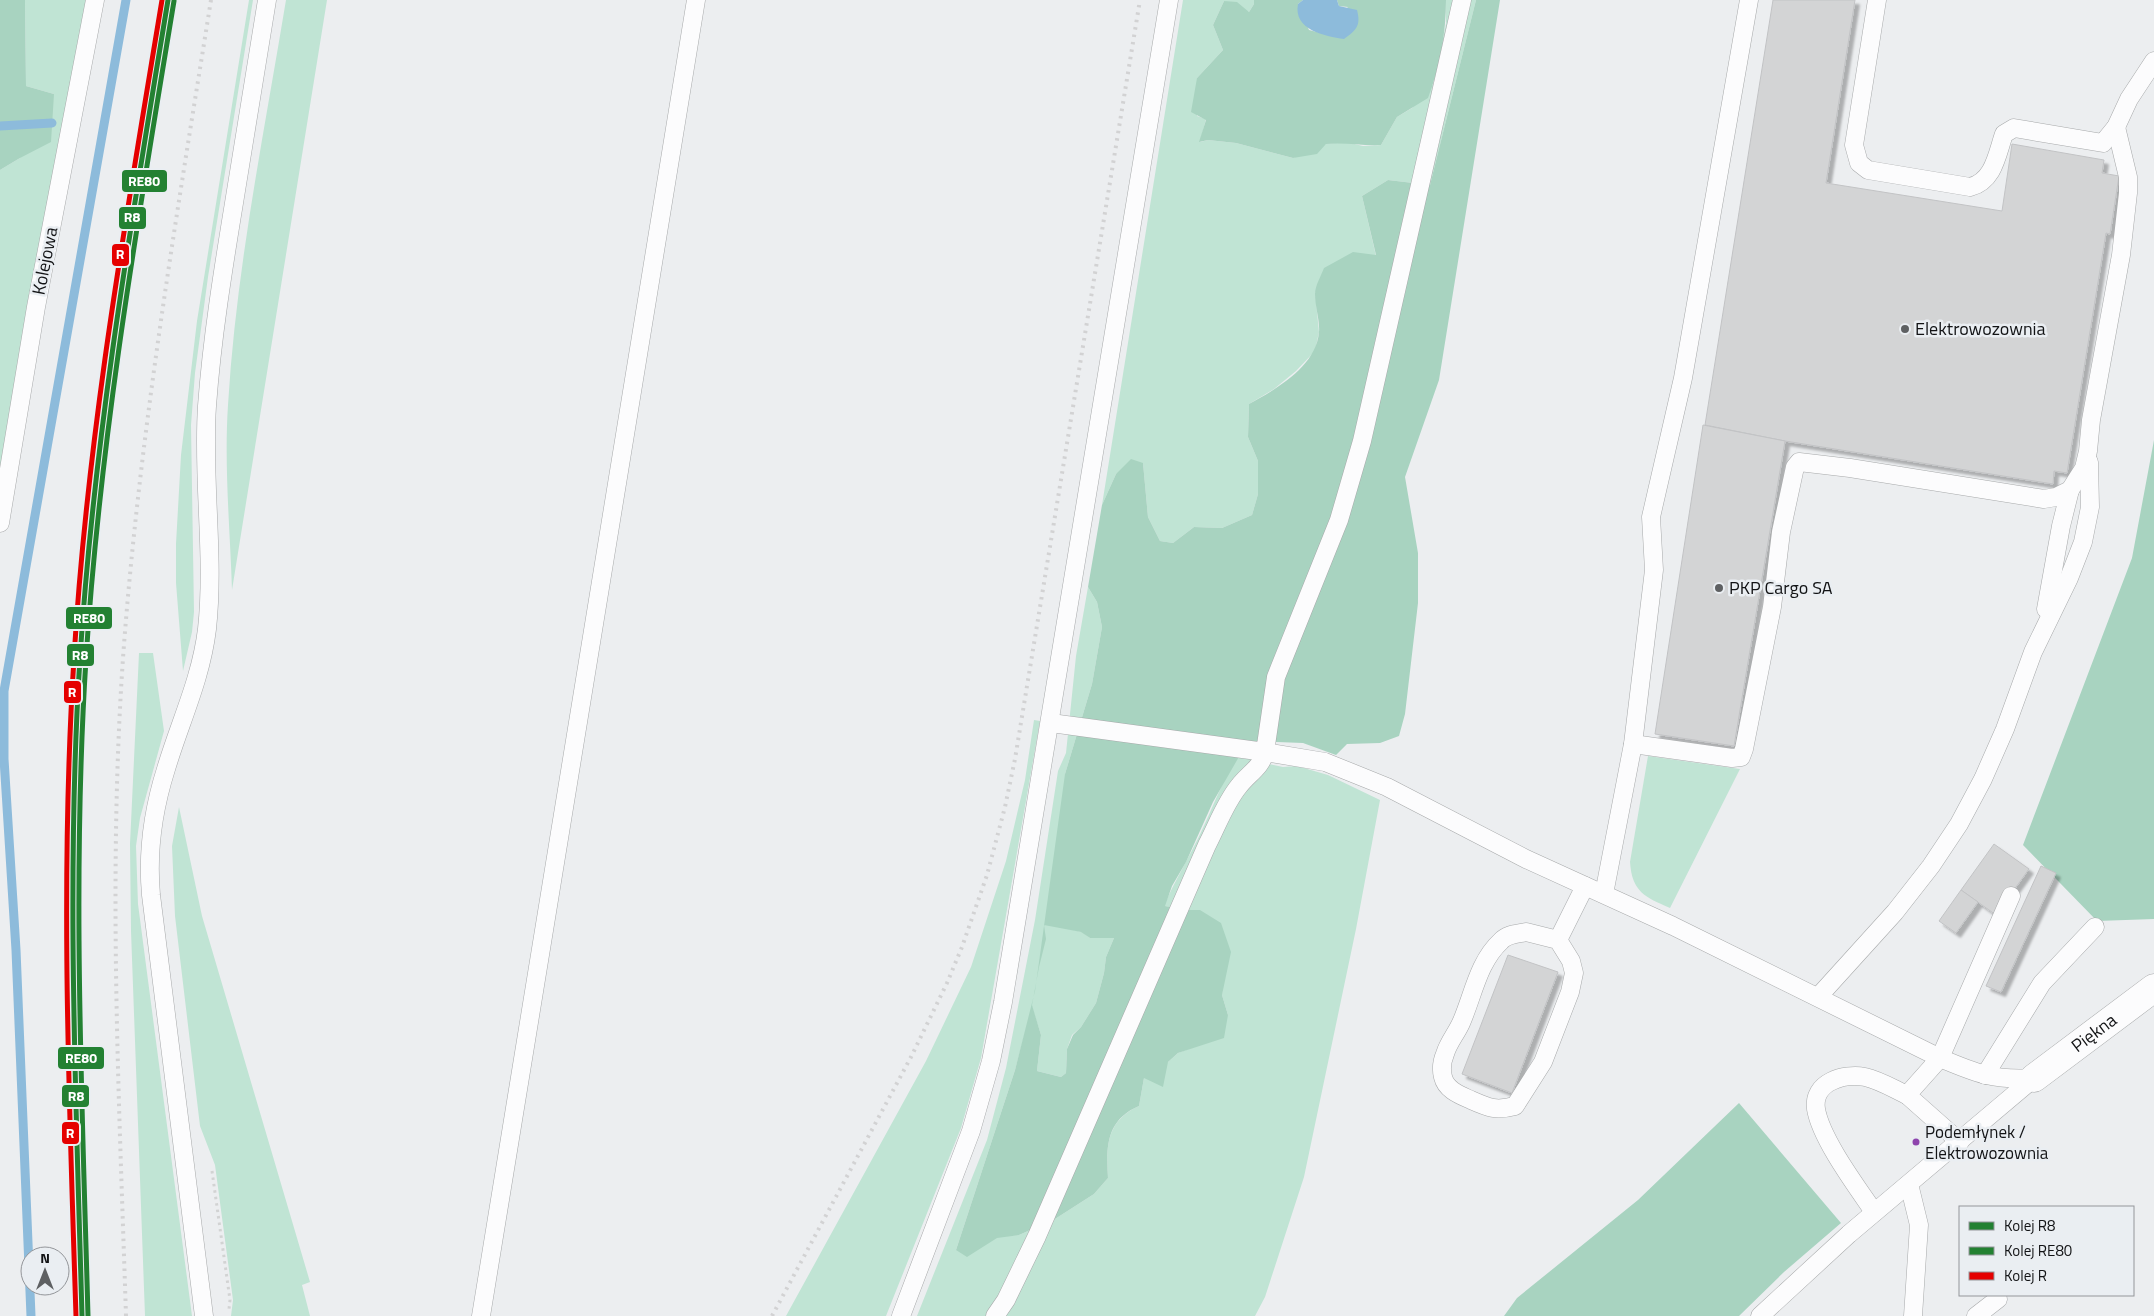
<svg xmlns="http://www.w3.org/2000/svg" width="2154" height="1316" font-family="'Titillium Web',sans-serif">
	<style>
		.green { fill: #c0e4d4 }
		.forest { fill: #a8d3c0; fill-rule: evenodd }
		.water { fill: #8dbbdb }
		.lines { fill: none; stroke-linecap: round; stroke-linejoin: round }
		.stream { stroke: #8dbbdb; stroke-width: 9 }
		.building { fill: #d3d4d5; stroke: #c2c3c5; filter: url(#shadow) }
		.service-casing { stroke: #a7a9aa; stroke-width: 19 }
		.minor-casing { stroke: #a7a9aa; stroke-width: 29 }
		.path { stroke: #d2d3d3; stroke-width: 3; stroke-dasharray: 2.5 4; stroke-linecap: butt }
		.service { stroke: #fcfcfd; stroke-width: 18 }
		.minor { stroke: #fcfcfd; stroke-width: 28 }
		.rail { stroke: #d2d2d3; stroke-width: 4; stroke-dasharray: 2.5 5; stroke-linecap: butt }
		.rail-1-casing { stroke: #eaeef2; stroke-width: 9 }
		.rail-2-casing { stroke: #eaeef2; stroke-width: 9 }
		.rail-3-casing { stroke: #eaeef2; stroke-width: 9 }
		.rail-1 { stroke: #238132; stroke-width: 5 }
		.rail-2 { stroke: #238132; stroke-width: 5 }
		.rail-3 { stroke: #e50000; stroke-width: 5 }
		.poi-dot { fill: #5e6062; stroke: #eaeef2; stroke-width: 2 }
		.bus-dot { fill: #8e44ad; stroke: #eaeef2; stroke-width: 2 }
		.labels { text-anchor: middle; stroke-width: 5; stroke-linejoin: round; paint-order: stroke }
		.bus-label { font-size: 17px; fill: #121315; stroke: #eaeef2; text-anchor: start }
		.street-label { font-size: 18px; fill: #121315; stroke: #eaeef2 }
		.poi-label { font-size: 18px; fill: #121315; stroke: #eaeef2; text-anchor: start }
		.line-badge { stroke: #eaeef2; stroke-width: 2 }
		.badge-label { font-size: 14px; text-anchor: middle; font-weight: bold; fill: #fff }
	</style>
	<defs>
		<filter id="shadow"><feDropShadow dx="4.5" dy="4.5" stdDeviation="1" flood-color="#0004"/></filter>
	</defs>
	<rect width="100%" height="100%" fill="#eceef0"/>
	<g class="green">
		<polygon points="25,0 88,0 0,479 0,170 20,158 54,94 26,86"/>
		<polygon points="249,0 253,0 208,277 195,373 191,425 194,612 192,632 183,671 176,583 176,544 181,455 197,321"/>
		<path d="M286 0H327L232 590C230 528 224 466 228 405 236 269 264 134 286 0Z"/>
		<polygon points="1183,0 1254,0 1254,4 1249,12 1224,1 1213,25 1223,50 1197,78 1197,116 1206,119 1200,142 1208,140 1236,143 1293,158 1326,144 1346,142 1363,146 1381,145 1397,117 1412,108 1433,84 1446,24 1446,0 1476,0 1430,185 1388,180 1362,196 1376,256 1315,292 1319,332 1315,351 1296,371 1274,389 1249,404 1248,437 1258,461 1258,494 1252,515 1222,528 1194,527 1173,543 1160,541 1148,517 1143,463 1116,474 1102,505"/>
		<path d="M1088 587 1097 602 1102 627 1092 684 1065 774V928L1082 932 1090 938H1114L1106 957 1104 973 1096 1003 1081 1027 1072 1035 1067 1049 1066 1073 1061 1077 1037 1071 1041 1035 1032 1007 1015 1070 956 1250 986 1244 997 1237 1019 1235 1055 1219 1094 1194 1108 1178C1106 1147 1106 1121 1139 1106L1144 1078 1168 1062 1178 1053 1199 1045 1228 1015 1222 995 1223 981 1182 910 1164 906C1175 880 1190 856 1202 830 1214 805 1223 778 1240 755L1264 763 1283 767 1297 766 1328 775 1380 800 1356 929 1304 1177 1265 1297 1255 1316H917L987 1140 1006 1068 1035 920 1058 771 1066 753 1076 656Z"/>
		<polygon points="139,653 153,653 164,731 140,818 136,846 138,904 192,1316 145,1316 131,931 130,844"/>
		<polygon points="1034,720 1040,721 981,1058 961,1128 886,1316 786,1316 926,1061 971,967 1006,861 1025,780"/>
		<path d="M1648 756 1740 769 1670 908C1645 897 1632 892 1630 862Z"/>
		<polygon points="179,807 202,916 310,1282 302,1285 310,1316 231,1316 233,1300 215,1165 200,1126 175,916 172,846"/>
	</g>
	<g class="forest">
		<polygon points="0,0 25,0 26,86 54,94 51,142 20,158 0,170"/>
		<path d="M1254 0H1303L1298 4 1309 30 1321 33 1348 7 1339 6 1337 0H1446C1446 33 1440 66 1428 98L1397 117 1381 145C1362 146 1345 142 1326 144L1317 154 1293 158 1236 143 1208 140 1199 142 1206 120 1191 112 1197 78 1223 50 1213 25 1224 1 1237 2 1249 12 1254 4Z"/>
		<path d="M1476 0H1500L1439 380 1405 477 1418 553V603L1405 714 1399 736 1380 743 1347 744 1336 755 1303 743 1245 741 1240 755 1213 802 1186 862 1172 886 1165 906 1182 910H1200L1221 923 1231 952 1222 995 1228 1015 1224 1038 1178 1053 1168 1062 1163 1087 1144 1078 1139 1106C1106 1120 1106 1147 1108 1178L1094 1194 1055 1219 1019 1235 997 1238 967 1257 956 1250 1015 1070 1035 991 1065 774 1092 684 1102 627 1097 602 1088 587 1102 505 1116 474 1131 459 1143 463 1148 517 1160 541 1173 543 1194 527 1222 528 1252 515 1258 494V461L1248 437 1249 404C1276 389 1316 367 1319 332 1320 320 1315 307 1315 294 1315 286 1321 276 1324 268L1353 252 1376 255 1362 196 1388 180 1430 185ZM1044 925 1081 932 1090 938H1114L1106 957 1104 973 1096 1003 1081 1027 1073 1035 1067 1049 1066 1073 1061 1077 1037 1071 1041 1035 1032 1005 1039 967 1046 939Z"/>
		<polygon points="2154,440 2154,919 2097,921 2023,845 2132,558"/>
		<polygon points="1739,1103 1841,1223 1784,1272 1739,1316 1504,1316 1517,1298 1638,1200"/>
	</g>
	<path class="water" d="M1303 0H1337L1339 6 1357 10C1361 25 1357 30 1344 39 1325 36 1293 30 1298 4Z"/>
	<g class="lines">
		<g class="stream">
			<polyline points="0,126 52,123"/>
			<polyline points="31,1316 16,950 4,759 4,691 126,0"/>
		</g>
	</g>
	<g class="building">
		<polygon points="1773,0 1855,0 1826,183 2002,211 2012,144 2104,160 2102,173 2119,176 2110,234 2106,233 2067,473 2054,471 2053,484 1785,441 1705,425"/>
		<polygon points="1703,425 1785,441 1734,746 1655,734"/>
		<polygon points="1994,844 2029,869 1996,915 1961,890"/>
		<polygon points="2041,866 2056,873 2001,992 1986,986"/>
		<polygon points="1961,890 1978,902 1956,933 1939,921"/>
		<polygon points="1508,955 1558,972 1512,1093 1462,1074"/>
	</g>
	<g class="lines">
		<g class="service-casing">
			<g id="service">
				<path d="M1877 0 1854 145 1859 163 1868 170 1970 187C1994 181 1997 154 2004 134L2014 128 2103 143 2116 127 2129 99 2154 61"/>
				<polyline points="0,523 36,307 95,0"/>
				<polyline points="2046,609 2061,526 2070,490"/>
				<polyline points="1051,723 1265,752 1276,677 1339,520 1362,441 1462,0"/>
				<polyline points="1633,744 1732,758 1741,757 1744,749 1772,607 1781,532 1795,467 1799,462 1850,468 2044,499 2056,497 2070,490 2084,468 2088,451 2091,420 2121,255 2128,193 2128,177 2116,127"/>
				<polyline points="1604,894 1633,744 1654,570 1651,517 1683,378 1749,0"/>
				<path d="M1526 932 1558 940 1571 961 1574 973 1570 992 1543 1062 1515 1106C1496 1111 1489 1108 1471 1100 1460 1095 1446 1090 1443 1077 1441 1069 1442 1061 1445 1054 1448 1043 1456 1034 1461 1023 1473 996 1478 962 1501 941 1507 934 1517 934 1526 932Z"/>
				<polyline points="1558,940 1585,886"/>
				<polyline points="1818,997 1895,912 1931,866 1959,824 1983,779 2005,729 2033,652 2069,578 2083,542 2090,507 2089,462"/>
				<polyline points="1985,1075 2042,983 2095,927"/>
				<polyline points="1960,1142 1907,1095 1940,1058 2011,896"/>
				<polyline points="1909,1184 1919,1225 1913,1316"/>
				<path d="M1874 1212C1857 1187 1821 1139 1816 1109 1812 1082 1844 1073 1865 1077 1879 1080 1894 1089 1907 1095"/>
				<path d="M204 1316 151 895C147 851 153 810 166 769 180 722 201 679 207 629 215 555 202 480 207 406 212 338 223 270 234 203 245 135 256 68 267 0"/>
				<polyline points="481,1316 696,0"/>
				<polyline points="901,1316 971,1131 991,1061 1003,1002 1169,0"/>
				<path d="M995 1316 1006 1300 1037 1236 1207 845C1217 826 1225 803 1239 786 1249 773 1261 768 1265 752L1325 762 1387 787 1526 859 1673 926 1940 1058C1975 1073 1995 1081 2034 1078"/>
				<polyline points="1760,1316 1849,1234 2034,1078"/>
				<polyline points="1976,1316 1998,1299"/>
			</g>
		</g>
		<g class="minor-casing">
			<g id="minor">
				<path id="s1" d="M2034 1078 2154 988"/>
			</g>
		</g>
		<polyline class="path" points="212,1171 230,1300 229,1309"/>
		<use href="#service" class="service"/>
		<use href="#minor" class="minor"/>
		<g class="rail">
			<path d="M126 1316C119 1097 108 877 123 658 139 437 176 219 211 0"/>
			<polyline points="772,1316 911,1057 947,983 962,947 987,875 1005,807 1015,759 1140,0"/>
		</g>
		<g class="rail-1-casing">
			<path id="rail-1" d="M82 1316C76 1097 66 877 80 658 94 437 132 218 168 0"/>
		</g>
		<g class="rail-2-casing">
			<path id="rail-2" d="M88 1316C82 1097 72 878 86 659 100 438 138 219 174 1"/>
		</g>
		<g class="rail-3-casing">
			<path id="rail-3" d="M76 1316C69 1097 60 877 74 658 87 437 126 218 162 0"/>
		</g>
		<use href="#rail-1" class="rail-1"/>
		<use href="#rail-2" class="rail-2"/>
		<use href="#rail-3" class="rail-3"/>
	</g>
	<g class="poi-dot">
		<circle cx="1905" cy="329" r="5"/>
		<circle cx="1719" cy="588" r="5"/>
	</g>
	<circle class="bus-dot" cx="1916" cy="1142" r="4.5"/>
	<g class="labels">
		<g class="bus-label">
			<text x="1925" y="1138">Podemłynek /<tspan x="1925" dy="21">Elektrowozownia</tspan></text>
		</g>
		<g class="street-label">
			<text transform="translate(45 261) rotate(-79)" y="6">Kolejowa</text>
			<text dy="6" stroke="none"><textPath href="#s1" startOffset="75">Piękna</textPath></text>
		</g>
		<g class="poi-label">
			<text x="1915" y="335">Elektrowozownia</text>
			<text x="1729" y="594">PKP Cargo SA</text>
		</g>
	</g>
	<g class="line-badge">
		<rect x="121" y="169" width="47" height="24" rx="5" fill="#238132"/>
		<rect x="118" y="206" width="29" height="24" rx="5" fill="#238132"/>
		<rect x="111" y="243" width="19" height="24" rx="5" fill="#e50000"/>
		<rect x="65" y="606" width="48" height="24" rx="5" fill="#238132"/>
		<rect x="66" y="643" width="29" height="24" rx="5" fill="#238132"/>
		<rect x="63" y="680" width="19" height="24" rx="5" fill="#e50000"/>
		<rect x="57" y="1046" width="48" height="24" rx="5" fill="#238132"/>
		<rect x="61" y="1084" width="29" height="24" rx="5" fill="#238132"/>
		<rect x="61" y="1121" width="19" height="24" rx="5" fill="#e50000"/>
	</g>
	<g class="badge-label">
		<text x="144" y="186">RE80</text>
		<text x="132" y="222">R8</text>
		<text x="120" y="259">R</text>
		<text x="89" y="623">RE80</text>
		<text x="80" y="660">R8</text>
		<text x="72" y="697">R</text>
		<text x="81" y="1063">RE80</text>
		<text x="76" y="1101">R8</text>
		<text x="70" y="1138">R</text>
	</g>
	<rect x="1959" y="1206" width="175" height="90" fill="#eaeef2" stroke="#94969a"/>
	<rect x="1969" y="1222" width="25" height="8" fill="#238132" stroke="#94969a"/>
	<text x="2004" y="1231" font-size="15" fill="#121315">Kolej R8</text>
	<rect x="1969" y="1247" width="25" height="8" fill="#238132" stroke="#94969a"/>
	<text x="2004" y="1256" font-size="15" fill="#121315">Kolej RE80</text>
	<rect x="1969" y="1272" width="25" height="8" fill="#e50000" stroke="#94969a"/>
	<text x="2004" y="1281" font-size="15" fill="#121315">Kolej R</text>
	<g transform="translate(45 1271)"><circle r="24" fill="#eaeef2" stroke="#94969a"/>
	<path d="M0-4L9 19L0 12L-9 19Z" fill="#5e6062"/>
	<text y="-8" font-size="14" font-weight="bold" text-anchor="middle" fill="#121315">N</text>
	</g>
</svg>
